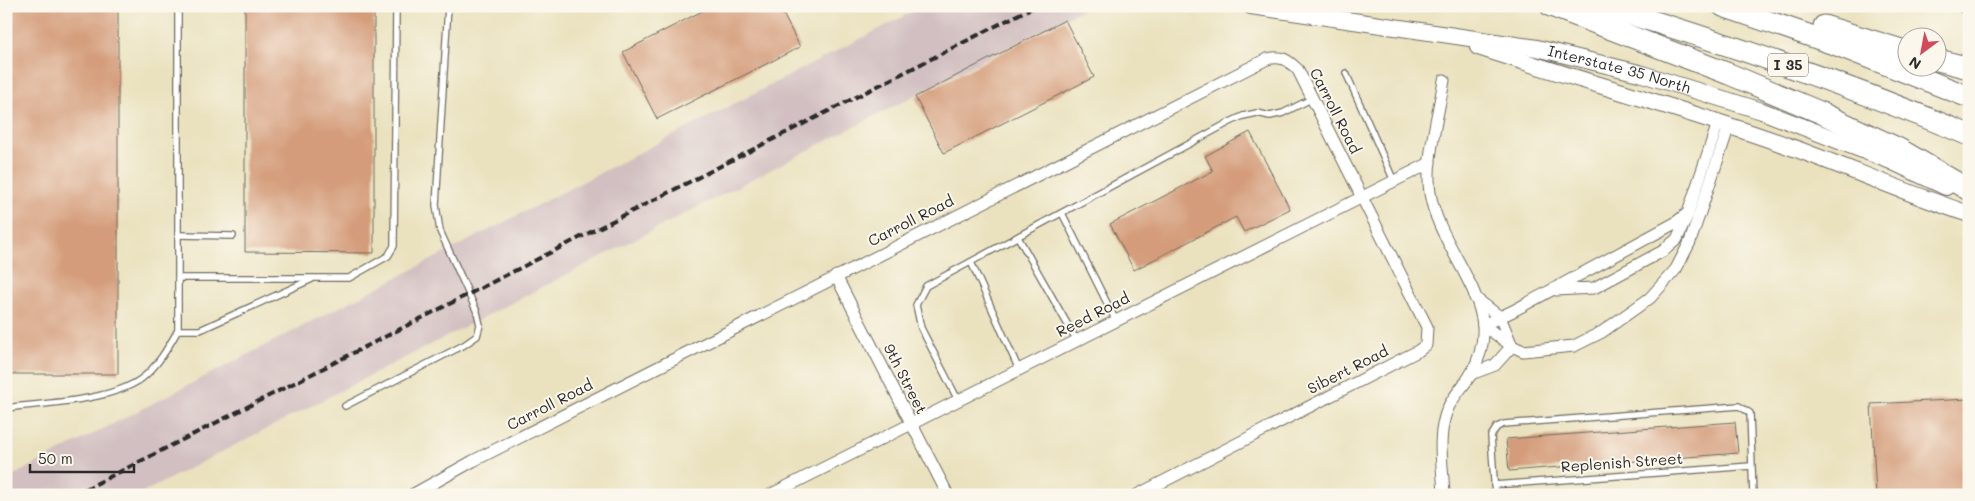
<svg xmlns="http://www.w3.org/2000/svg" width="1975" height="501" font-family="Mali,sans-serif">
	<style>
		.industrial { fill: #d2bfc1 }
		.building { fill: #d49c7a }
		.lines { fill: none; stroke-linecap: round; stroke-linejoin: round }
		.service-casing { stroke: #6e6b5f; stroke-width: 8 }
		.minor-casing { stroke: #6e6b5f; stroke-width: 13 }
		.secondary-casing { stroke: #6e6b5f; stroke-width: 18 }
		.motorway-casing { stroke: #6e6b5f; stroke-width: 23 }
		.service { stroke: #fff; stroke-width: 5.5 }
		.minor { stroke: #fff; stroke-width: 11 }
		.secondary { stroke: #fff; stroke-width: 16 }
		.motorway { stroke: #fff; stroke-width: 21 }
		.rail { stroke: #2b2b2b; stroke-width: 4; stroke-dasharray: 8 4; stroke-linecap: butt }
		.labels { text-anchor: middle; stroke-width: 4; stroke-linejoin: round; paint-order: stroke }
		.shield { fill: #fbf7ec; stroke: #696865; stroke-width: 1 }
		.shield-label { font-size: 14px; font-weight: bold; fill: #2b2b2b }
		.street-label { font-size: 15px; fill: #2b2b2b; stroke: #fbf7ec }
	</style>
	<rect width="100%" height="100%" fill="#fbf7ec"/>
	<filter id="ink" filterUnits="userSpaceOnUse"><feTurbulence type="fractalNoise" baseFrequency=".02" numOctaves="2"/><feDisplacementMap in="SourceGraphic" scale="10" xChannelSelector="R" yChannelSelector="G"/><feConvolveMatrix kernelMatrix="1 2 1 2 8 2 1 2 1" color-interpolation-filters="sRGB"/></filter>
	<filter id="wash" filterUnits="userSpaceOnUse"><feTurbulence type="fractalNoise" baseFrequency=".0096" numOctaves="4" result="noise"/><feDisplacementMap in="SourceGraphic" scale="20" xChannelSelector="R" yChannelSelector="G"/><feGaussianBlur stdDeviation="1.12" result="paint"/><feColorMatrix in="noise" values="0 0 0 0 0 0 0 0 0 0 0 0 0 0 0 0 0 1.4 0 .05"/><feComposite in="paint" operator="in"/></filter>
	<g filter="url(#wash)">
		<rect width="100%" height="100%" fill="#eae2bf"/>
		<polygon class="industrial" points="924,6 1074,6 1083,9 138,495 6,495 6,479"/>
		<g id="blocks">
			<g class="building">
				<rect x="6" y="6" width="112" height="368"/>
				<polygon points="245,6 374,6 374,253 245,252"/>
				<polygon points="712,6 779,6 800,47 657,119 623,52"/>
				<polygon points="1065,20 1094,77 944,153 915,97"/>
				<polygon points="1250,132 1290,209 1244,232 1236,217 1134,270 1110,224 1213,171 1205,156"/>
				<polygon points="1969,399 1969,495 1876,495 1871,404"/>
				<polygon points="1735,422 1738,453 1509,471 1506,439"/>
			</g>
		</g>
	</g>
	<g filter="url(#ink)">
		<use href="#blocks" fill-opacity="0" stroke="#6e6b5f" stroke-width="1"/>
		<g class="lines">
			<g class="service-casing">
				<g id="service">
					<polyline points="1346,73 1394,181"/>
					<polyline points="1062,213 1116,321"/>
					<polyline points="178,235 233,236"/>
					<polyline points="1018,237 1077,341"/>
					<polyline points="971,262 1019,370"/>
					<polyline points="178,278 349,278 388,256 394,246 396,6"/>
					<polyline points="178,330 200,330 312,279"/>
					<polyline points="958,400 921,328 916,305 926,286 1228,123 1243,116 1257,113 1270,116 1283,113 1313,98"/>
					<polyline points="345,406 464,345 477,336 480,325 477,312 440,231 436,205 448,6"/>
					<path d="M6 408C45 403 110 401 141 379 157 367 168 348 178 330V6"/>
					<polyline points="1494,485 1751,466"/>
					<polyline points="1495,495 1491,436 1497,427 1504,424 1739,406 1750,413 1753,495"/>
				</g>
			</g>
			<g class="minor-casing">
				<g id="minor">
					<path d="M1444 80C1439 112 1425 161 1430 193 1437 239 1479 281 1483 326 1484 342 1479 360 1471 374 1464 386 1454 395 1448 408 1436 435 1443 467 1444 495"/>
					<polyline points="1718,123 1688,213 1675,223 1513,311 1483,325 1512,346 1523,351 1574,346 1602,332 1650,298 1676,269 1690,242 1729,126"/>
					<polyline points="836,276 948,495"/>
					<polyline points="1556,290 1594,288 1663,251 1677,239 1688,214"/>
					<polyline points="1471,374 1495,365 1512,346 1500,317 1475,298"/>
					<path d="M412 495 473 461 1267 59C1281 55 1288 60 1298 70L1427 327 1426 345 1418 351 1137 495"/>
					<polyline points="770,495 1430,163"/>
				</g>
			</g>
			<g class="secondary-casing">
				<g id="secondary">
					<path id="s1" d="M1251 6 1537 48 1639 73 1762 111 1891 161 1946 187"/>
					<polyline points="1966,6 1969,7"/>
					<path d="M1478 47C1582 81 1688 110 1791 147 1851 169 1909 194 1969 214"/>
				</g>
			</g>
			<g class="motorway-casing">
				<g id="motorway">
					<polyline points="1551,6 1729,74 1817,111 1899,149 1969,190"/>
					<path d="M1603 6C1727 43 1849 85 1969 135"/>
					<polyline points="1723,6 1837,45 1969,97"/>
					<polyline points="1824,26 1908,52"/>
					<polyline points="1938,60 1969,68"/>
				</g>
			</g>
			<use href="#service" class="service"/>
			<use href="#minor" class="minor"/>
			<use href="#secondary" class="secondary"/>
			<use href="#motorway" class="motorway"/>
			<polyline class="rail" points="74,495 1035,6"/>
		</g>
	</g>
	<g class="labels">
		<rect class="shield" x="1768" y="53.5" width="40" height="23" rx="4"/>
		<g class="shield-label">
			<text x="1788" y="70">I 35</text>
		</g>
		<g class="street-label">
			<text dy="5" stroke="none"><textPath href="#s1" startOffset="374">Interstate 35 North</textPath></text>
			<text transform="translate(1335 111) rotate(63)" y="5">Carroll Road</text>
			<text transform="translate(911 221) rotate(-27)" y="5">Carroll Road</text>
			<text transform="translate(1093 315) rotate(-27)" y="5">Reed Road</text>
			<text transform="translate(1348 370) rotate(-27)" y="5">Sibert Road</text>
			<text transform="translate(905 379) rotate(63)" y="5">9th Street</text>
			<text transform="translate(550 405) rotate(-27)" y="5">Carroll Road</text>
			<text transform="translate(1622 463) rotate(-4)" y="5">Replenish Street</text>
		</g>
	</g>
	<rect width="1975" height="501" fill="none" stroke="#fbf7ec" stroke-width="25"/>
	<g transform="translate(1922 52) rotate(212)"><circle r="24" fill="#fbf7ec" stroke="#a8a59f"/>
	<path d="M0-4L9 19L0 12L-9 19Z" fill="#d1495b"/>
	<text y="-8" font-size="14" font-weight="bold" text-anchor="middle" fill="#2b2b2b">N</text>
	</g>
	<path d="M30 464v8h104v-8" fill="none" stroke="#2b2b2b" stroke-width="2.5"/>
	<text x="38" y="464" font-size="15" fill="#2b2b2b" stroke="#fbf7ec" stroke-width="4" paint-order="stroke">50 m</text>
</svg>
